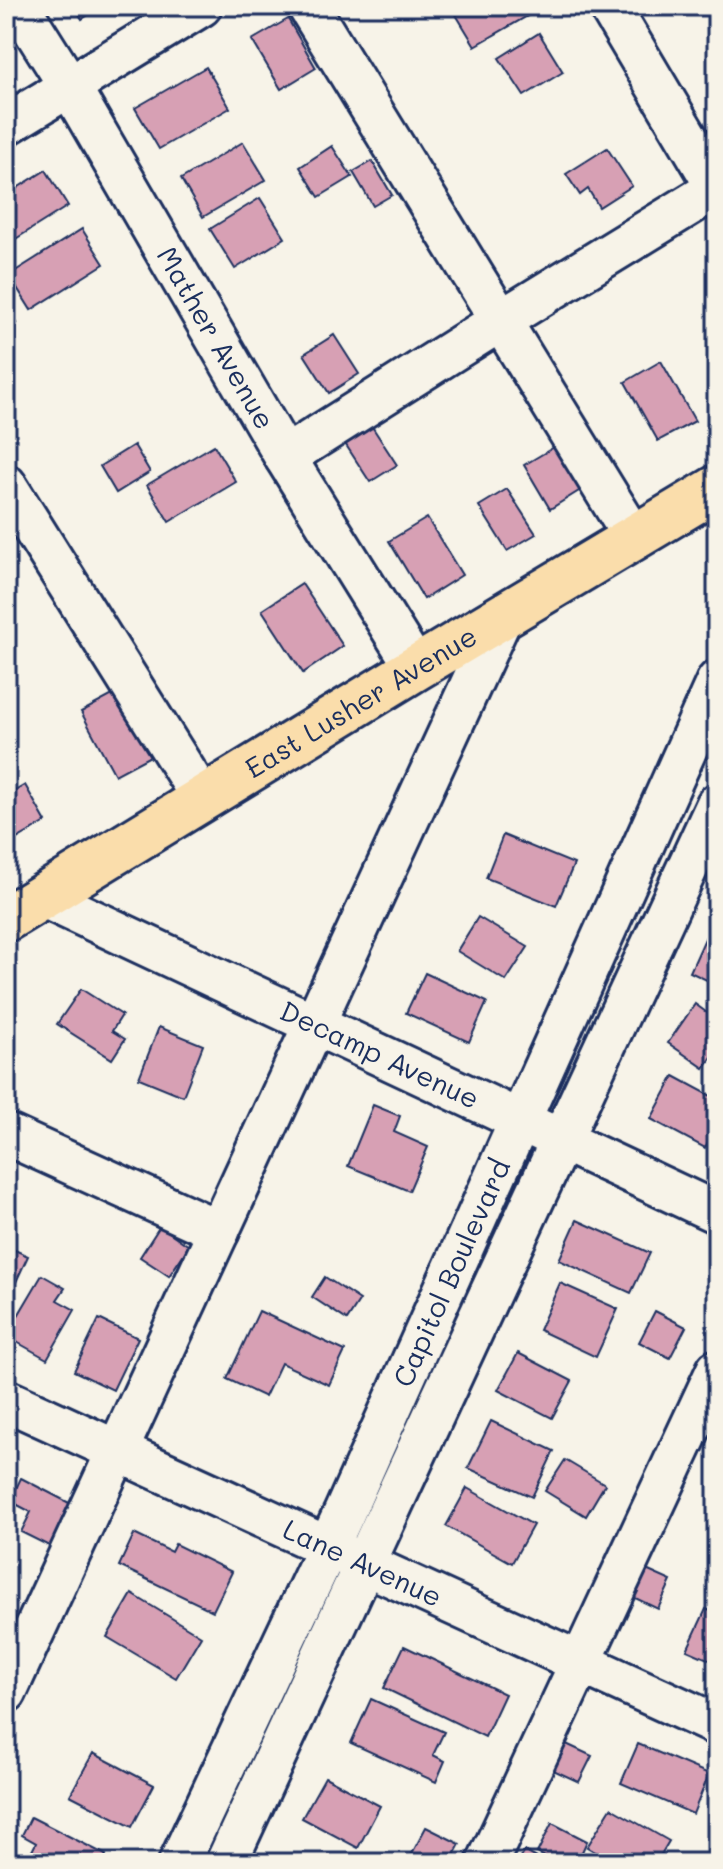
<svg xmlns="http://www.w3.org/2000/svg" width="723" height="1869" font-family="Mali,sans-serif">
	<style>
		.building { fill: #d7a0b4; stroke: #1b2f5e; stroke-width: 2 }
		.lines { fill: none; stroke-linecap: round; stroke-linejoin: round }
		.minor-casing { stroke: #1b2f5e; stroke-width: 46 }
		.major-casing { stroke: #1b2f5e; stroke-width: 50 }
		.minor { stroke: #f7f3e8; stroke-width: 40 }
		.major { stroke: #faddab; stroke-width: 44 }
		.labels { text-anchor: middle; stroke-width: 8; stroke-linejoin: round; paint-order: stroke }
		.street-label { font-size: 28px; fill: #1b2f5e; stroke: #f7f3e8 }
	</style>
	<rect width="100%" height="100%" fill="#f7f3e8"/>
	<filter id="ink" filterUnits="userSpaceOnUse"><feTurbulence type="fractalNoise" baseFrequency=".0125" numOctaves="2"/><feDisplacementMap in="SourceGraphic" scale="16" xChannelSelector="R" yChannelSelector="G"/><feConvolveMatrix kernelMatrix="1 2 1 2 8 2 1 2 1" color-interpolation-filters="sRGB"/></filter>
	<g filter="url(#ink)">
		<g class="building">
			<polygon points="74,6 102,6 82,19"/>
			<polygon points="455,6 524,6 529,15 475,46 452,8"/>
			<polygon points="288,19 316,68 281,89 252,40"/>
			<polygon points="539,33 563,72 524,96 499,58"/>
			<polygon points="206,67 230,108 159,149 135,108"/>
			<polygon points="243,142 266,180 203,217 181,179"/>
			<polygon points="332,146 352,177 319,197 300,167"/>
			<polygon points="607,148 632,186 599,207 588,189 580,195 566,174"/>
			<polygon points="372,161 392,195 373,206 353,172"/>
			<polygon points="46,170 68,206 6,245 6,195"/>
			<polygon points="260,198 285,238 235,269 210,229"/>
			<polygon points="82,229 104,264 31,310 9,275"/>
			<polygon points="6,304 17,323 6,329"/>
			<polygon points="334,335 359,374 329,393 304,354"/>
			<polygon points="661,361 695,421 658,441 625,382"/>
			<polygon points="371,425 397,465 370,482 344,442"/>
			<polygon points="561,443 587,486 550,509 524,465"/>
			<polygon points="134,445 150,472 116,493 100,466"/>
			<polygon points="214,445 236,482 169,522 147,485"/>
			<polygon points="507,489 536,534 507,551 479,506"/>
			<polygon points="427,518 462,575 424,599 389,541"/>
			<polygon points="302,584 343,646 303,673 262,610"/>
			<polygon points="120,691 154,754 115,775 81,712"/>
			<polygon points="25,785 46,822 8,844 6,840 6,796"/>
			<polygon points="503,835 574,864 556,906 486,878"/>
			<polygon points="478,917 528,947 506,981 457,951"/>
			<polygon points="711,925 717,928 717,985 690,972"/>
			<polygon points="425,973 487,1002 469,1042 406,1013"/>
			<polygon points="81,989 122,1015 112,1031 125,1039 112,1059 57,1024"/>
			<polygon points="695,1004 717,1020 717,1050 704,1068 668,1043"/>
			<polygon points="159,1027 203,1045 183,1096 139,1078"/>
			<polygon points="674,1076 717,1099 717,1124 705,1148 651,1119"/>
			<polygon points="373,1105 400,1116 394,1132 428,1147 409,1191 348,1166"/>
			<polygon points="577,1220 650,1253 631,1293 559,1260"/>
			<polygon points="160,1226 189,1246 169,1276 140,1257"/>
			<polygon points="6,1246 28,1256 16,1282 6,1276"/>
			<polygon points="42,1275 65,1288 57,1300 75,1310 47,1359 6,1336"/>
			<polygon points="325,1277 360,1300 347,1320 312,1297"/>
			<polygon points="560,1283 618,1309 596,1357 539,1330"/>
			<polygon points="259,1311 345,1351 329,1385 281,1363 265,1397 227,1379"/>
			<polygon points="655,1311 686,1327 670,1358 639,1342"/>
			<polygon points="99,1319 138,1338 113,1390 74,1371"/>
			<polygon points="518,1353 572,1381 552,1418 498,1390"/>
			<polygon points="491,1421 554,1451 532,1497 468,1468"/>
			<polygon points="565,1460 605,1484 586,1516 545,1491"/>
			<polygon points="21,1478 77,1507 55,1549 21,1532 31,1512 10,1501"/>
			<polygon points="467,1488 533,1525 512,1563 446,1526"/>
			<polygon points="134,1534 171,1552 175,1544 232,1572 213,1611 119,1566"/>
			<polygon points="644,1569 671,1581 658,1609 631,1596"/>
			<polygon points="132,1594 201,1636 176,1678 107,1637"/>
			<polygon points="706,1609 717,1614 717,1663 687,1650"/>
			<polygon points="404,1646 505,1694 485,1737 384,1688"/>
			<polygon points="371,1699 444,1732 433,1755 445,1761 436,1782 351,1743"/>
			<polygon points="562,1742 592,1756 579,1782 549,1768"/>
			<polygon points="638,1744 709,1774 693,1814 621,1783"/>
			<polygon points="93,1753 154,1785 132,1827 70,1795"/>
			<polygon points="325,1777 380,1806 358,1848 302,1818"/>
			<polygon points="611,1808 669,1841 656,1863 614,1863 587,1847"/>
			<polygon points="31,1817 106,1855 102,1863 26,1863 36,1843 22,1835"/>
			<polygon points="552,1823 587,1841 577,1863 558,1863 537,1853"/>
			<polygon points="426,1827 460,1844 450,1863 407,1863"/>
			<polygon points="524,1851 546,1863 517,1863"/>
		</g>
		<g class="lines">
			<g class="minor-casing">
				<g id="minor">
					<path id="s1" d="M19 6 70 87 285 457 416 668"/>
					<polyline points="308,6 634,538"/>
					<polyline points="609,6 717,188"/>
					<polyline points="6,125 201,6"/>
					<polyline points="285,457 500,321 717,188"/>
					<polyline points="6,485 202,798"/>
					<path id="s2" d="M41 896 717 1213"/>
					<polyline points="6,1134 219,1231"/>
					<path id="s3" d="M6 1400 717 1725"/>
					<polyline points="6,1692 503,615"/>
					<path id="s4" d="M179 1863 344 1513 717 681"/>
					<path d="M226 1863C388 1509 554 1157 717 804"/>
					<polyline points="487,1863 717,1370"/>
				</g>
			</g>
			<g class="major-casing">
				<g id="major">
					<path id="s5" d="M6 919 416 668 717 488"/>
				</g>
			</g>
			<use href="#minor" class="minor"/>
			<use href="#major" class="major"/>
		</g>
	</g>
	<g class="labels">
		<g class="street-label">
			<text dy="10" stroke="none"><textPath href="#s1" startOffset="386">Mather Avenue</textPath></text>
			<text dy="10" stroke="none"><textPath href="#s5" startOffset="416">East Lusher Avenue</textPath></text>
			<text dy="10" stroke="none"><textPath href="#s2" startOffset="374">Decamp Avenue</textPath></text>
			<text dy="10" stroke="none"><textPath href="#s4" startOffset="650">Capitol Boulevard</textPath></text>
			<text dy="10" stroke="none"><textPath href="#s3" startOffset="392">Lane Avenue</textPath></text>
		</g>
	</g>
	<rect width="723" height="1869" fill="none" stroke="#f7f3e8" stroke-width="32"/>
	<rect x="16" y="16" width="691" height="1837" fill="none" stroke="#1b2f5e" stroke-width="3" filter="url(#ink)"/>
</svg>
